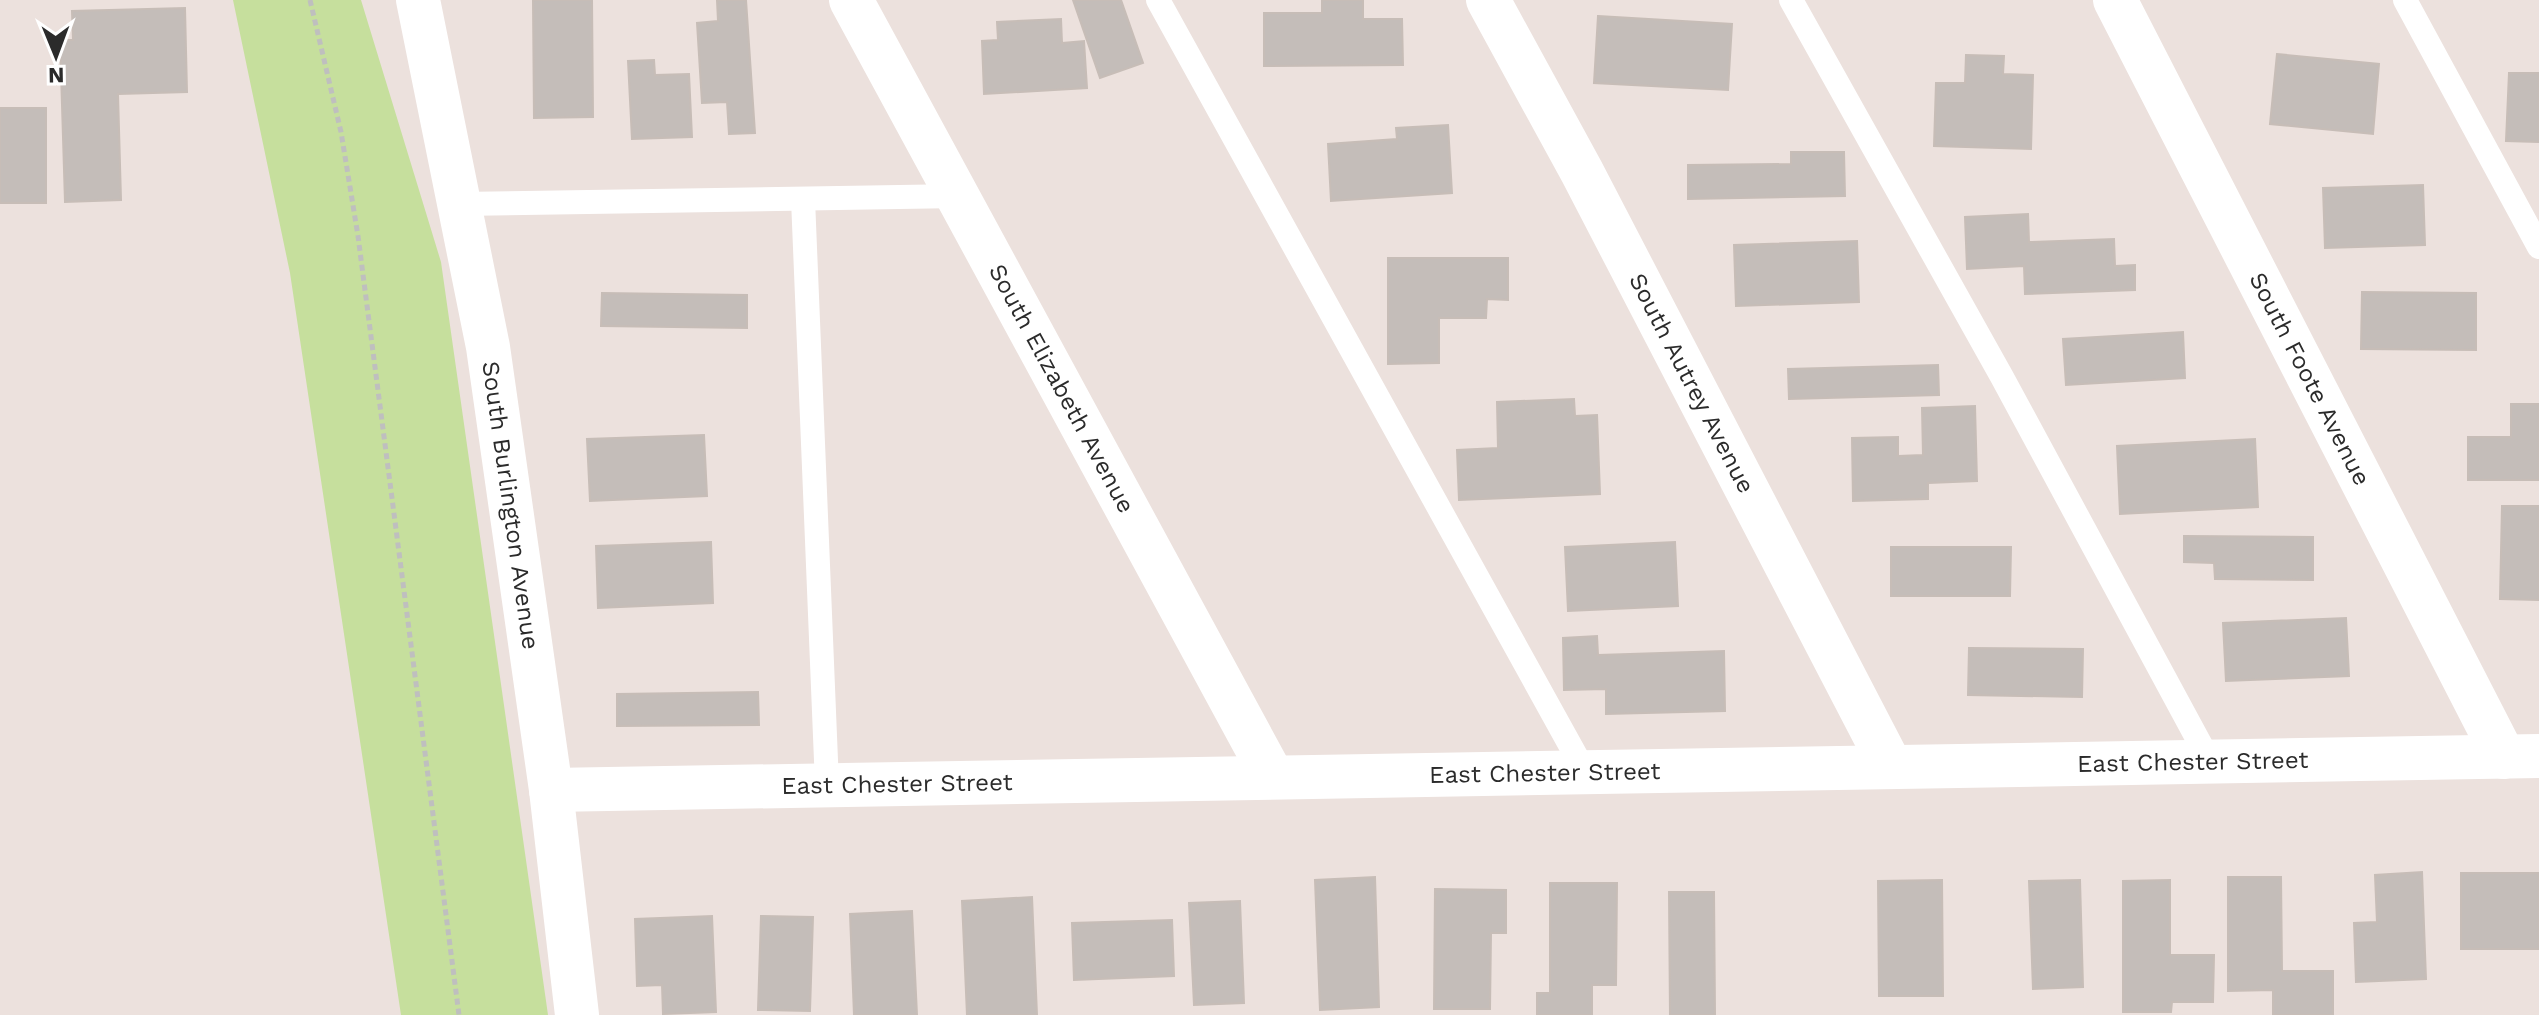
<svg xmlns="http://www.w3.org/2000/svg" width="2539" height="1015" font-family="'Work Sans',sans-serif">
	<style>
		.green { fill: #c6df9d }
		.building { fill: #c4bdb9; stroke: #c7bdb7; stroke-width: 2 }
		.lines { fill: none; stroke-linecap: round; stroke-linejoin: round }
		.path { stroke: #bfbfbf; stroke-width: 5; stroke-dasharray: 6 4; stroke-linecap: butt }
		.service { stroke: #fff; stroke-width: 24 }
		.minor { stroke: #fff; stroke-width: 44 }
		.labels { text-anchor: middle; stroke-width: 6; stroke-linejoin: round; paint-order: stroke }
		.street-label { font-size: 24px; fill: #2b2b2b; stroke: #fff }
	</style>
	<rect width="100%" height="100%" fill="#ece1dd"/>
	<polygon class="green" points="233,0 361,0 441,262 548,1015 401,1015 290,273"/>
	<g class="building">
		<polygon points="533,0 592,0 593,117 534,118"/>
		<polygon points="717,0 746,0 755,133 729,134 727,102 702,103 697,23 718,21"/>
		<polygon points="1073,0 1121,0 1143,63 1100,78"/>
		<polygon points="1322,0 1363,0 1363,19 1402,19 1403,65 1264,66 1264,13 1322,13"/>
		<polygon points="185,8 187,92 118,94 121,200 65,202 60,40 73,40 72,11"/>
		<polygon points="1598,16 1732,24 1728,90 1594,83"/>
		<polygon points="1061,19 1062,43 1084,41 1087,88 984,94 982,41 998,40 997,22"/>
		<polygon points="2277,54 2379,64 2373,134 2270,124"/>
		<polygon points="1966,55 2004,56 2003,74 2033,75 2031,149 1934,146 1936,83 1965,83"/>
		<polygon points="654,60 655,75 689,74 692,137 632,139 628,61"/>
		<polygon points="2509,73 2539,73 2539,142 2506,141"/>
		<rect x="0" y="108" width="46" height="95"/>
		<polygon points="1448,125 1452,193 1331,201 1328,144 1397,139 1396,128"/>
		<polygon points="1791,152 1844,152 1845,196 1688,199 1688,165 1791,164"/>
		<polygon points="2423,185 2425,245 2325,248 2323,188"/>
		<polygon points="2028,214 2029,242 2114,239 2115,266 2135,265 2135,290 2025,294 2024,266 1967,269 1965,217"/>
		<polygon points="1857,241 1859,302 1736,306 1734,245"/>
		<polygon points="1388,258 1508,258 1508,300 1487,299 1486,318 1439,318 1439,363 1388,364"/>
		<polygon points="2362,292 2476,293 2476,350 2361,349"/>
		<polygon points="602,293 747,295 747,328 601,326"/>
		<polygon points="2183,332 2185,378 2066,385 2063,339"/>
		<polygon points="1938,365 1939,395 1789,399 1788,369"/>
		<polygon points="1574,399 1575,416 1597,415 1600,494 1459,500 1457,450 1498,448 1497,402"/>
		<polygon points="2511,404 2539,404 2539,480 2468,480 2468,437 2511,437"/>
		<polygon points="1975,406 1977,481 1928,483 1928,499 1853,501 1852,438 1898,437 1898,456 1923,455 1922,408"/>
		<polygon points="704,435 707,496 590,501 587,439"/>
		<polygon points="2255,439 2258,507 2120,514 2117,446"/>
		<polygon points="2502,506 2539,506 2539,600 2500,599"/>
		<polygon points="2184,536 2313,537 2313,580 2215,579 2214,563 2184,562"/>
		<polygon points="711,542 713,603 598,608 596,546"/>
		<polygon points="1675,542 1678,606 1568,611 1565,547"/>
		<polygon points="1891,547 2011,547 2010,596 1891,596"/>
		<polygon points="2346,618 2349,676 2226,681 2223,623"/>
		<polygon points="1597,636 1598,655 1724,651 1725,711 1606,714 1606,689 1564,690 1563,638"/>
		<polygon points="1969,648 2083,649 2082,697 1968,695"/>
		<polygon points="758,692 759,725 617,726 617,694"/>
		<polygon points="2422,872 2426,979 2356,982 2354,923 2377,922 2375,875"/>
		<rect x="2461" y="873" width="78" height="76"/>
		<polygon points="1375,877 1379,1007 1320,1010 1315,880"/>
		<polygon points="2228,877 2281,877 2282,971 2333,971 2333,1015 2273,1015 2273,990 2228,991"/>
		<polygon points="1942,880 1943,996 1879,996 1878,881"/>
		<polygon points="2080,880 2083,987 2033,989 2029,881"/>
		<polygon points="2170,880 2170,955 2214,955 2213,1002 2172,1002 2171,1012 2123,1012 2123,881"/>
		<polygon points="1550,883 1617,883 1616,985 1592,985 1592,1015 1537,1015 1537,993 1550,993"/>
		<polygon points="1435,889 1506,890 1506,933 1491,933 1490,1009 1434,1009"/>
		<polygon points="1669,892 1714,892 1715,1015 1670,1015"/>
		<polygon points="1032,897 1037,1015 967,1015 962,901"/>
		<polygon points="1240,901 1244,1003 1194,1005 1189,903"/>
		<polygon points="912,911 917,1015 854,1015 850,914"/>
		<polygon points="712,916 716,1012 663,1014 662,985 637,986 635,919"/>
		<polygon points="761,916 813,917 810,1011 758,1010"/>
		<polygon points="1172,920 1174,976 1074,980 1072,923"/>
	</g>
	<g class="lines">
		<polyline class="path" points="310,0 341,132 358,236 459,1015"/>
		<g class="service">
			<polyline points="1158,0 1585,772"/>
			<polyline points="1791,0 2002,377 2210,762"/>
			<polyline points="2405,0 2539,247"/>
			<polyline points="803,199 827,785"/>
			<polyline points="459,204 960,196"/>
		</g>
		<g class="minor">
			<path id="s1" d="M418 0 488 347 551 790 577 1015"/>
			<path id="s2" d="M851 0 1272 776"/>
			<path id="s3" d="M1488 0 1582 172 1891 767"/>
			<path id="s4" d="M2115 0 2504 757"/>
			<path id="s5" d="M551 790 2539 756"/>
		</g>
	</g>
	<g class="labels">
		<g class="street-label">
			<text dy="8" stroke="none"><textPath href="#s4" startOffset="426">South Foote Avenue</textPath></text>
			<text dy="8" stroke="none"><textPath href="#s3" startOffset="434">South Autrey Avenue</textPath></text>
			<text dy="8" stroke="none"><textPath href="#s2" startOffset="442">South Elizabeth Avenue</textPath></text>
			<text dy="8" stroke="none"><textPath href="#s1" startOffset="514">South Burlington Avenue</textPath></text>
			<text dy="8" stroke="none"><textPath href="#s5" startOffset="1642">East Chester Street</textPath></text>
			<text dy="8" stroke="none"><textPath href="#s5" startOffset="994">East Chester Street</textPath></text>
			<text dy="8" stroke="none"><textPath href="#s5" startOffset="346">East Chester Street</textPath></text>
		</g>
	</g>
	<g transform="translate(56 56) rotate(179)" stroke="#ffffff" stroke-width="6" paint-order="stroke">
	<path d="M0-6L14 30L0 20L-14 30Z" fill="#2b2b2b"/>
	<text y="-12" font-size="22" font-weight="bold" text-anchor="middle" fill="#2b2b2b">N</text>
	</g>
</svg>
